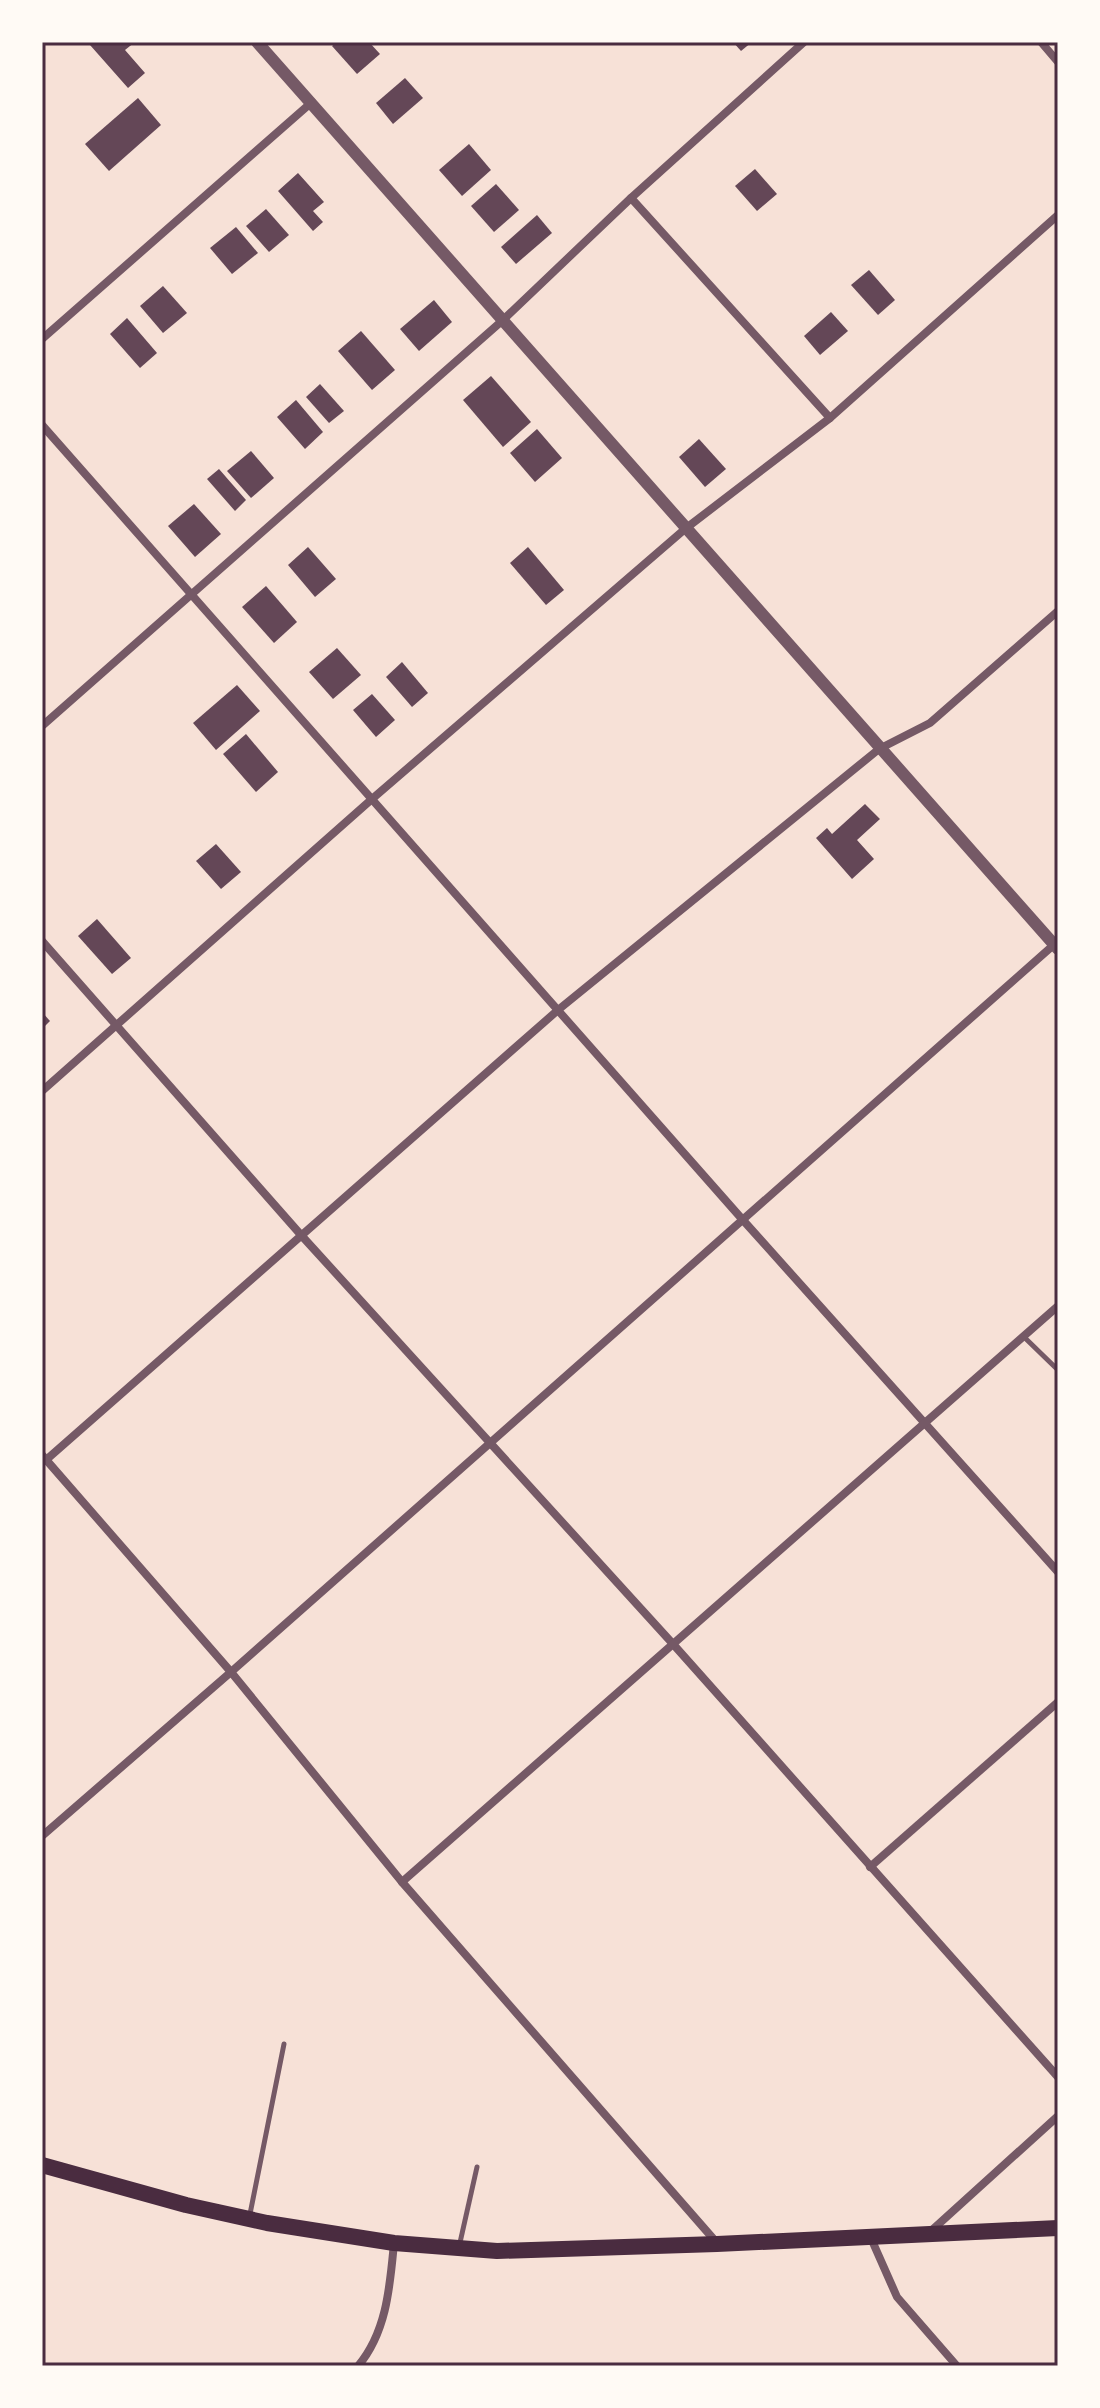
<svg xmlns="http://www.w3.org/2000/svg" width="1100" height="2408" font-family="'Alegreya Sans',sans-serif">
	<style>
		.building { fill: #644757 }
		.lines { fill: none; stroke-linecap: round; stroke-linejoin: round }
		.service { stroke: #755966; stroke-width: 5 }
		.minor { stroke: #755966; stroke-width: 8 }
		.tertiary { stroke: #755966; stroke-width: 12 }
		.primary { stroke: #4a2c40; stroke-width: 16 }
		.neatline { fill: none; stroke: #4a2c40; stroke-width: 3 }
	</style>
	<rect width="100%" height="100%" fill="#f7e1d7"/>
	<g class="building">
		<polygon points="94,42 135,42 125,50 145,73 128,88 90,45"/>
		<polygon points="337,42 369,42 380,54 357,74 332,46"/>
		<polygon points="733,42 752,42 741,51"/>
		<polygon points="405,78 423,98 393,124 376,103"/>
		<polygon points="138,98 161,125 109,171 85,144"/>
		<polygon points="469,144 491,170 462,196 439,170"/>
		<polygon points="755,169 777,194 757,211 735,186"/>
		<polygon points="298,173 324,202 313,211 323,222 313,231 278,191"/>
		<polygon points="496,184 519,210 494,232 471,206"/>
		<polygon points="266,209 289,235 269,252 246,226"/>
		<polygon points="537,215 552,233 516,264 501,247"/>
		<polygon points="236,227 258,253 232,274 210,248"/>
		<polygon points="869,270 895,300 878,315 851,285"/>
		<polygon points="163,286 187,313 163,333 140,306"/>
		<polygon points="434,300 452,322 419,351 400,329"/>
		<polygon points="831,312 848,331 820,355 804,336"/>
		<polygon points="127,318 157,353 140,368 110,334"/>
		<polygon points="361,331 395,370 372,390 338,351"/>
		<polygon points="491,376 531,422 503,447 463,400"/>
		<polygon points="320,384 344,411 329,423 306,397"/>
		<polygon points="296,400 323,432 305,449 277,417"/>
		<polygon points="537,429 562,458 535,482 510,453"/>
		<polygon points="699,439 726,469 705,487 679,457"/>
		<polygon points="251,451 274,478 251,498 227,471"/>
		<polygon points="219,469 246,500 235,511 207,479"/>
		<polygon points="194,504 221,534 195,557 168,526"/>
		<polygon points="308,547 336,579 315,597 288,565"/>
		<polygon points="528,547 564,590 546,605 510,563"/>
		<polygon points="266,586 297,622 274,643 242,607"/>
		<polygon points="337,648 361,675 333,699 309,672"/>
		<polygon points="402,662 428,693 412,707 386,677"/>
		<polygon points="237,685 260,711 216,750 193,723"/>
		<polygon points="372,694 395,720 376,737 353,710"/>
		<polygon points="246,734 278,772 256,792 223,754"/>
		<polygon points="865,804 880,819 857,840 874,859 852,879 816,838 827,828 832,834"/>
		<polygon points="216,844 241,872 221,889 196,861"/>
		<polygon points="97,919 131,958 112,974 78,936"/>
		<polygon points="42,1012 50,1021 42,1029"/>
	</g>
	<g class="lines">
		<g class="service">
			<polyline points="1024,1337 1058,1370"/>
			<polyline points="250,2214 284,2044"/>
			<polyline points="459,2247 477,2167"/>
		</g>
		<g class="minor">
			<polyline points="1041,42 1058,62"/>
			<polyline points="631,198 830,418"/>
			<polyline points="42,339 312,102"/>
			<polyline points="42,425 742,1219 1058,1572"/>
			<polyline points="42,726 503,320 631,198 804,42"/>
			<polyline points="42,941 301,1235 673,1644 1058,2077"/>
			<polyline points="42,1091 372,799 685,529 830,418 1058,215"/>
			<polyline points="42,1455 231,1672 402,1882 717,2243"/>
			<polyline points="46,1460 558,1010 879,749 930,723 1058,611"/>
			<polyline points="42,1836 231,1672 1057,942"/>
			<polyline points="870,1867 1058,1702"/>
			<polyline points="402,1882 1058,1306"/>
			<polyline points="931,2231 1058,2116"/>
			<polyline points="870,2236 897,2297 957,2366"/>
			<path d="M358 2366C387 2332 390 2285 394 2243"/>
		</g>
		<polyline class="tertiary" points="257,42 1058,949"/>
		<polyline class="primary" points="42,2165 186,2205 267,2223 394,2243 497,2251 717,2244 1058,2228"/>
	</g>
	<rect width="1100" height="2408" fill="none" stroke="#fffaf5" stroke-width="88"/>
	<rect x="44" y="44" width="1012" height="2320" class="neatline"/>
</svg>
